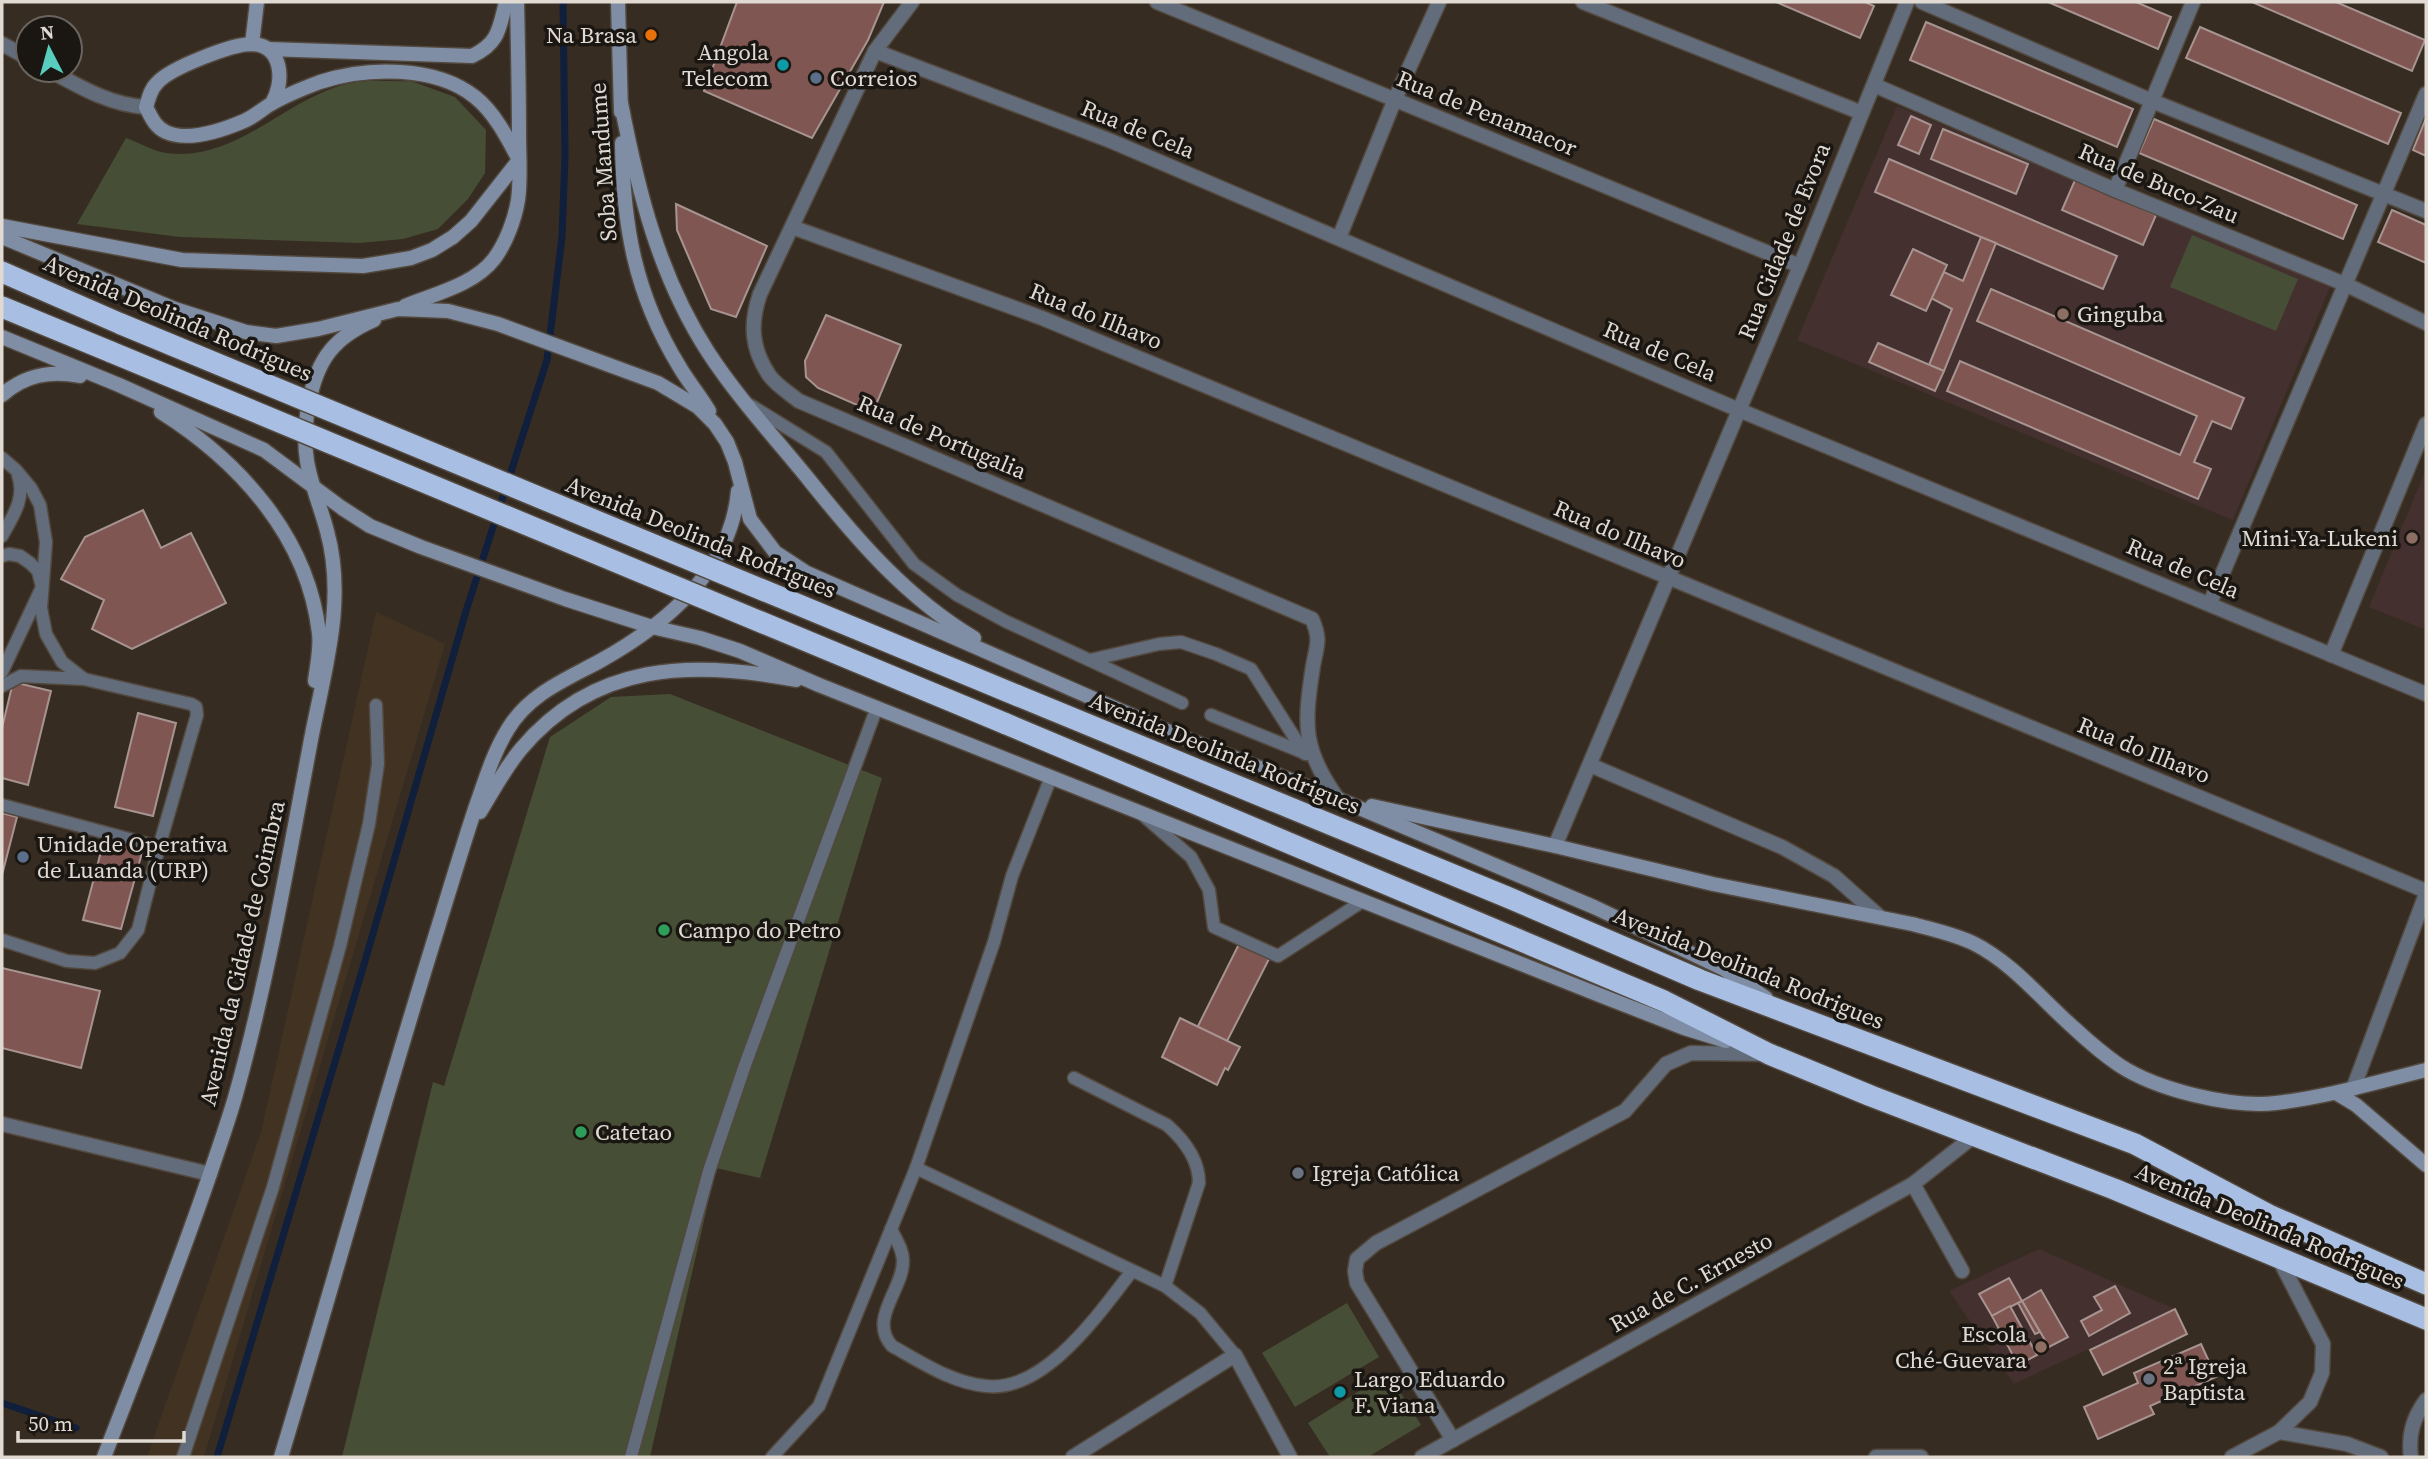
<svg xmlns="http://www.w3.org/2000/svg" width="2428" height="1459" font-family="'Source Serif 4',serif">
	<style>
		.built { fill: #413222 }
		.education { fill: #44302f }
		.green { fill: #474e36 }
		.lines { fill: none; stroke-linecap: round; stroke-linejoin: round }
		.stream { stroke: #101f3b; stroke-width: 7 }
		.building { fill: #805652; stroke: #a79491; stroke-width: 2 }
		.lane-casing { stroke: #52483e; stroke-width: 15 }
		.street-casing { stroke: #52483e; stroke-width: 17 }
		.secondary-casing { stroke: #52483e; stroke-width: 17 }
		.highway-casing { stroke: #52483e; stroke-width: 24 }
		.lane { stroke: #626c7a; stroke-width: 12 }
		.street { stroke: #626c7a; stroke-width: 14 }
		.secondary { stroke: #7f8ea5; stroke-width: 14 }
		.highway { stroke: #a8bfe3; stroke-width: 21 }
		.highway-bridge-casing { stroke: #52483e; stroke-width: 24; stroke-linecap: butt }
		.highway-bridge { stroke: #a8bfe3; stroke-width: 21 }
		.food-dot { fill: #e8710a; stroke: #1a1611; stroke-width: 2.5 }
		.culture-dot { fill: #0f9aa8; stroke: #1a1611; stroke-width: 2.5 }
		.service-dot { fill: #5c6f8a; stroke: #1a1611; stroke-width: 2.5 }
		.education-dot { fill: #8d6e63; stroke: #1a1611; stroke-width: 2.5 }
		.leisure-dot { fill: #2e9e5b; stroke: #1a1611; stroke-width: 2.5 }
		.worship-dot { fill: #6b7280; stroke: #1a1611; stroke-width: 2.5 }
		.labels { text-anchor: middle; stroke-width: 7; stroke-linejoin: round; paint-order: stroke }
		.poi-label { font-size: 23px; fill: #e0dad3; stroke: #1a1611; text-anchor: start }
		.street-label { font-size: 23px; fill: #e0dad3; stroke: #1a1611 }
	</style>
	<rect width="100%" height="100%" fill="#372c22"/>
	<polygon class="built" points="376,612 445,644 204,1457 147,1457 261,1132"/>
	<g class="education">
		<polygon points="1897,106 2330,287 2233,520 1797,340"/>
		<polygon points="2426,469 2426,630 2369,607"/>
		<polygon points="2039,1249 2175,1309 2014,1384 1949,1291"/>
	</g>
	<g class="green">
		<path d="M411 81 455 97 486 130 485 173 468 199 438 229 403 239 359 243 180 237 77 224 126 138C138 142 153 151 166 153 234 163 284 100 346 84 366 79 391 82 411 81Z"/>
		<polygon points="2192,235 2298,279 2276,331 2170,287"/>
		<polygon points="670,694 882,778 760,1178 716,1168 650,1457 342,1457 433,1082 444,1086 550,737 611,697"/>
		<polygon points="1347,1303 1379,1357 1295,1407 1262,1353"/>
		<polygon points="1388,1373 1421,1425 1368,1457 1330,1457 1308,1423"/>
	</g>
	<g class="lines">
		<g class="stream">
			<polyline points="2,1403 76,1428"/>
			<polyline points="217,1457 363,968 466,611 547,360 562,237 565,156 563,2"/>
		</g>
	</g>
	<g class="building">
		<polygon points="737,2 884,2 868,40 812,138 704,91"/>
		<polygon points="1776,2 1865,2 1874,6 1860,38"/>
		<polygon points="2048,2 2136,2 2171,17 2158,49"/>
		<polygon points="2252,2 2336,2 2425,40 2412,71"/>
		<polygon points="1926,22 2133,109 2117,147 1910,60"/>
		<polygon points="2200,27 2401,113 2388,144 2186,58"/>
		<polygon points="1911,116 1931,125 1919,154 1898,145"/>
		<polygon points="2426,118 2426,156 2413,150"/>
		<polygon points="2154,119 2357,205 2343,239 2139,153"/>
		<polygon points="1943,129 2028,164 2016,194 1931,159"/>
		<polygon points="1889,159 2117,256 2103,289 1875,192"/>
		<polygon points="2075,180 2156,215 2143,245 2062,210"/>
		<polygon points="676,204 767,246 736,317 711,309 677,230"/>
		<polygon points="2392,210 2426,225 2426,263 2378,242"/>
		<polygon points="1981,237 1996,243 1944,371 1929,365 1952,309 1931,298 1944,272 1963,281"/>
		<polygon points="1913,249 1947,265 1926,311 1891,295"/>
		<polygon points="1991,289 2244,398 2231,429 2212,421 2194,462 2211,469 2198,499 1947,391 1960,361 2180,455 2197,416 1977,321"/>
		<polygon points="826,315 901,345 873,412 818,388 806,377 805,361"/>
		<polygon points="1878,343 1944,371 1935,391 1869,362"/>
		<polygon points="143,510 161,548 191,533 226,603 132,649 92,629 104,600 61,579 85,537"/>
		<polygon points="13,682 51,691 28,785 2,778 2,728"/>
		<polygon points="138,713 176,723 153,816 115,807"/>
		<polygon points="2,813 17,817 2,875"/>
		<polygon points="104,840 143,849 121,929 83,920"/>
		<polygon points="1239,944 1269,959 1223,1049 1194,1034"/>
		<polygon points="2,968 100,991 81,1068 2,1048"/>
		<polygon points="1180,1018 1240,1047 1228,1070 1225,1068 1217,1085 1162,1057"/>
		<polygon points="2009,1278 2022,1301 1992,1316 1979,1294"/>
		<polygon points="2115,1286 2130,1313 2089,1336 2081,1321 2102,1310 2094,1297"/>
		<polygon points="2041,1290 2068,1337 2049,1347 2022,1301"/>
		<polygon points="2022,1301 2040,1332 2035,1334 2018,1303"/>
		<polygon points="2010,1306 2037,1355 2018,1365 1992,1316"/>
		<polygon points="2175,1309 2187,1334 2103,1375 2090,1350"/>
		<polygon points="2201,1344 2216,1377 2150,1406 2154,1414 2098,1439 2084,1407 2138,1383 2134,1373"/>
	</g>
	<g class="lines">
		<g class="lane-casing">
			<g id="lane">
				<polyline points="750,405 826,452 914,564 957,595 1005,621 1182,703"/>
				<polyline points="2,458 16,470 31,488 40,505 46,542 41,608 46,634 62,662 84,679 191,704 196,707 197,715 159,847 138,930 120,953 95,963 67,961 2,940"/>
				<path d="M2 536C13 516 26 498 18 475"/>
				<polyline points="2,556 9,554 20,556 30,563 38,571 42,587 2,672"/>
				<polyline points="1090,660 1159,644 1181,642 1216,654 1251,669 1305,754"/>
				<polyline points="2,686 21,676 84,679"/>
				<polyline points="1211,715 1307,754"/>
				<polyline points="2,805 159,847"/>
				<polyline points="1144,816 1191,857 1209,890 1214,927 1278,956 1363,901"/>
				<path d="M1074 1078 1167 1125C1184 1140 1199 1160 1199 1183L1165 1286"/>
				<polyline points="916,1168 1165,1286 1200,1313 1235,1355"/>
				<path d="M891 1229C896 1240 903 1249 903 1261 903 1290 868 1319 892 1346 921 1362 952 1383 986 1386 1045 1393 1100 1312 1132 1271"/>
				<polyline points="183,1457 273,1187 340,946 369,824 378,764 376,705"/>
				<polyline points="631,1457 709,1171 745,1065 877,707"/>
				<polyline points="772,1457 819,1406 916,1168 994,942 1012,876 1051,777"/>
			</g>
		</g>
		<g class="street-casing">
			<g id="street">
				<path d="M912 2 875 51 760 294C750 323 751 348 769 375 776 385 789 393 799 401L1312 619C1321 640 1317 644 1313 666 1304 725 1302 749 1338 799"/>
				<polyline points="1157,2 1800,266"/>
				<polyline points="1583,2 1862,113"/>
				<polyline points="1922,2 2152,101 2426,211"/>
				<polyline points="2,44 28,58"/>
				<polyline points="875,51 1111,141 1739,410 2426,694"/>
				<path d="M49 70C80 87 110 105 146 107"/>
				<polyline points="1874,85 2115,190 2347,285 2426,323"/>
				<polyline points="2115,190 2193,2"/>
				<polyline points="792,227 1042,318 2426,891"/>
				<polyline points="1339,238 1395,99 1439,2"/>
				<polyline points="2210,603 2426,94"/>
				<polyline points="2331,655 2426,424"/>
				<polyline points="1590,765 1782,847 1834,876 1880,917"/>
				<polyline points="1555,846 1800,266 1907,2"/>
				<polyline points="2353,1089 2426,894"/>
				<polyline points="2,1124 210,1174"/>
				<polyline points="1913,1184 1962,1271"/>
				<polyline points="2279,1432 2347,1444 2381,1457"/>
				<polyline points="1453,1440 1357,1283 1355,1271 1357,1259 1376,1243 1625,1111 1666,1064 1691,1053 1764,1054"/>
				<polyline points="1073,1457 1235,1355 1290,1457"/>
				<polyline points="1422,1457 1913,1184 1974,1136"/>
				<polyline points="1876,1457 1921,1457"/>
				<polyline points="2232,1457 2279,1432 2310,1402 2322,1373 2323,1344 2278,1257"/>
				<path d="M2411 1457C2408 1435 2413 1418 2426 1400"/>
			</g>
		</g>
		<g class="secondary-casing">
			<g id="secondary">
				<polyline points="618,2 621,112"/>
				<polyline points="252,44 257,2"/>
				<path d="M268 49 472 56C499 43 499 29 506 2"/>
				<path d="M272 103C284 84 284 45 252 44 232 44 170 68 157 83 150 90 149 98 146 107 151 117 155 127 166 132 188 142 223 130 244 121 254 117 262 109 271 104 286 95 304 88 320 82 366 67 435 65 475 97 494 112 507 137 518 158"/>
				<path d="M621 103C638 191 659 276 708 352 738 398 776 439 810 481 858 541 907 598 974 638"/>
				<path d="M622 143C623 226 635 294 679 366 688 382 700 395 709 411"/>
				<polyline points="2,226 182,260 363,266 411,258 432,250 453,237 471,221 519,160"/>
				<polyline points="2,237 175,309 246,332 276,336 318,329 398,309 448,311 498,324 658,383 698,407 715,424 727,442 735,462 750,519 775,552 807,573 1174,734 1338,799 1594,907 1724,969 1766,998"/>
				<path d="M405 306C434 294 474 285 494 259 506 243 515 219 518 200 521 179 519 156 519 136 519 91 518 46 517 2"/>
				<polyline points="2,337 119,385 264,450 342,508 370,526 421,547 565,599 652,627 700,638 740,651 819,685 1602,996 1684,1028 1726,1041"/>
				<path d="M2 395C25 375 50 370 80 376"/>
				<path d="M161 412C240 462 308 537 319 633 321 648 317 665 315 681"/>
				<path d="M1372 806 1555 846 1713 884 1912 924C1932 929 1954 934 1973 943 2013 963 2041 999 2074 1028 2088 1041 2103 1054 2119 1065 2157 1090 2231 1108 2276 1103 2327 1097 2377 1082 2426 1070"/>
				<path d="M480 812C493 791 505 768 521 749 594 662 692 660 796 680"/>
				<polyline points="2336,1093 2356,1105 2426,1165"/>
				<path d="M104 1457C141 1361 179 1266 212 1168 220 1144 229 1119 236 1094 268 979 288 862 310 745 323 674 347 603 327 531 321 508 311 485 307 461 302 429 309 377 330 351 341 337 358 327 374 320"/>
				<path d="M281 1457C332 1288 379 1118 431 950 446 902 460 854 476 806 485 781 493 753 508 729 529 694 565 680 600 661 665 625 731 570 738 491"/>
			</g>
		</g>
		<g class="highway-casing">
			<g id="highway">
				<polyline points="2,272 121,324"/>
				<polyline points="2,307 111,352"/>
				<polyline points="1016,695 1507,897 1700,980 2135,1144 2269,1215 2426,1284"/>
				<polyline points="1004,723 1664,1001 1769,1054 1871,1096 2114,1189 2426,1319"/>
			</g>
		</g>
		<use href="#lane" class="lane"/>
		<use href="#street" class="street"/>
		<use href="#secondary" class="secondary"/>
		<use href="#highway" class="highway"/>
		<g class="highway-bridge-casing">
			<g id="highway-bridge">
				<polyline points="121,324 1016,695"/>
				<polyline points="111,352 1004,723"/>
			</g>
		</g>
		<use href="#highway-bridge" class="highway-bridge"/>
	</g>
	<circle class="food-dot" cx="651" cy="35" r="7"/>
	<g class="culture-dot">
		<circle cx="783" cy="65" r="7"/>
		<circle cx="1340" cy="1392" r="7"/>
	</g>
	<g class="service-dot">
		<circle cx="816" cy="78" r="7"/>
		<circle cx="23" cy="857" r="7"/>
	</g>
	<g class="education-dot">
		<circle cx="2063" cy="314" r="7"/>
		<circle cx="2412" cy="538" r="7"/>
		<circle cx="2041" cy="1347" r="7"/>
	</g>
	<g class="leisure-dot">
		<circle cx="664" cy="930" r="7"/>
		<circle cx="581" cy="1132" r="7"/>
	</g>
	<g class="worship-dot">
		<circle cx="1298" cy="1173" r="7"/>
		<circle cx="2149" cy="1379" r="7"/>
	</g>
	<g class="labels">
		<g class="poi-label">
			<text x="637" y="43" text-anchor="end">Na Brasa</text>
			<text x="769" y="60" text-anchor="end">Angola<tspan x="769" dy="26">Telecom</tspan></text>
			<text x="830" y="86">Correios</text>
			<text x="2077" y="322">Ginguba</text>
			<text x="2398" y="546" text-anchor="end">Mini-Ya-Lukeni</text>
			<text x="37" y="852">Unidade Operativa<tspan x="37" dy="26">de Luanda (URP)</tspan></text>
			<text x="678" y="938">Campo do Petro</text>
			<text x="595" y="1140">Catetao</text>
			<text x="1312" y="1181">Igreja Católica</text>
			<text x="2027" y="1342" text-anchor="end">Escola<tspan x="2027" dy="26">Ché-Guevara</tspan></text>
			<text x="2163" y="1374">2ª Igreja<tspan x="2163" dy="26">Baptista</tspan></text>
			<text x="1354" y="1387">Largo Eduardo<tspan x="1354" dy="26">F. Viana</tspan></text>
		</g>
		<g class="street-label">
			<text transform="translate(1487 113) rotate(22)" y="8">Rua de Penamacor</text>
			<text transform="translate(1138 129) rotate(22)" y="8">Rua de Cela</text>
			<text transform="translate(603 162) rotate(-94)" y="8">Soba Mandume</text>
			<text transform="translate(2159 183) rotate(23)" y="8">Rua de Buco-Zau</text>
			<text transform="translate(1784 241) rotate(-68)" y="8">Rua Cidade de Evora</text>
			<text transform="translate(1096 316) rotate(22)" y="8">Rua do Ilhavo</text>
			<text transform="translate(178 318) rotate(23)" y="8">Avenida Deolinda Rodrigues</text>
			<text transform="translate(1660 351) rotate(23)" y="8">Rua de Cela</text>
			<text transform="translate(942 437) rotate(23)" y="8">Rua de Portugalia</text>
			<text transform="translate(1620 534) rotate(23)" y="8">Rua do Ilhavo</text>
			<text transform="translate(701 537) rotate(22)" y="8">Avenida Deolinda Rodrigues</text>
			<text transform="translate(2183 568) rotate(23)" y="8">Rua de Cela</text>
			<text transform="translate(2144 750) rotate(22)" y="8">Rua do Ilhavo</text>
			<text transform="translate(1225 753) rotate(22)" y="8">Avenida Deolinda Rodrigues</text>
			<text transform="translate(242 953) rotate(-77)" y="8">Avenida da Cidade de Coimbra</text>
			<text transform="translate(1749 968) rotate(22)" y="8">Avenida Deolinda Rodrigues</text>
			<text transform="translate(2270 1226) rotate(23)" y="8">Avenida Deolinda Rodrigues</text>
			<text transform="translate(1691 1282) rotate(-29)" y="8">Rua de C. Ernesto</text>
		</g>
	</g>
	<rect width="2428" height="1459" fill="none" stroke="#e0dad3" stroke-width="7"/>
	<g transform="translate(49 49) rotate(354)"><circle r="33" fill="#1a1611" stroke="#69645f" stroke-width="2"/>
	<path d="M0-5L12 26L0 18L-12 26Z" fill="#58cebf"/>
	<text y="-10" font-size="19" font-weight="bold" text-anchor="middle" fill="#e0dad3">N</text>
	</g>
	<path d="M18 1431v10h166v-10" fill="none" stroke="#e0dad3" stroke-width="3.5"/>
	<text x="28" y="1431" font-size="21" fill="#e0dad3" stroke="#1a1611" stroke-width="5" paint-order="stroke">50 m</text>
</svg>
